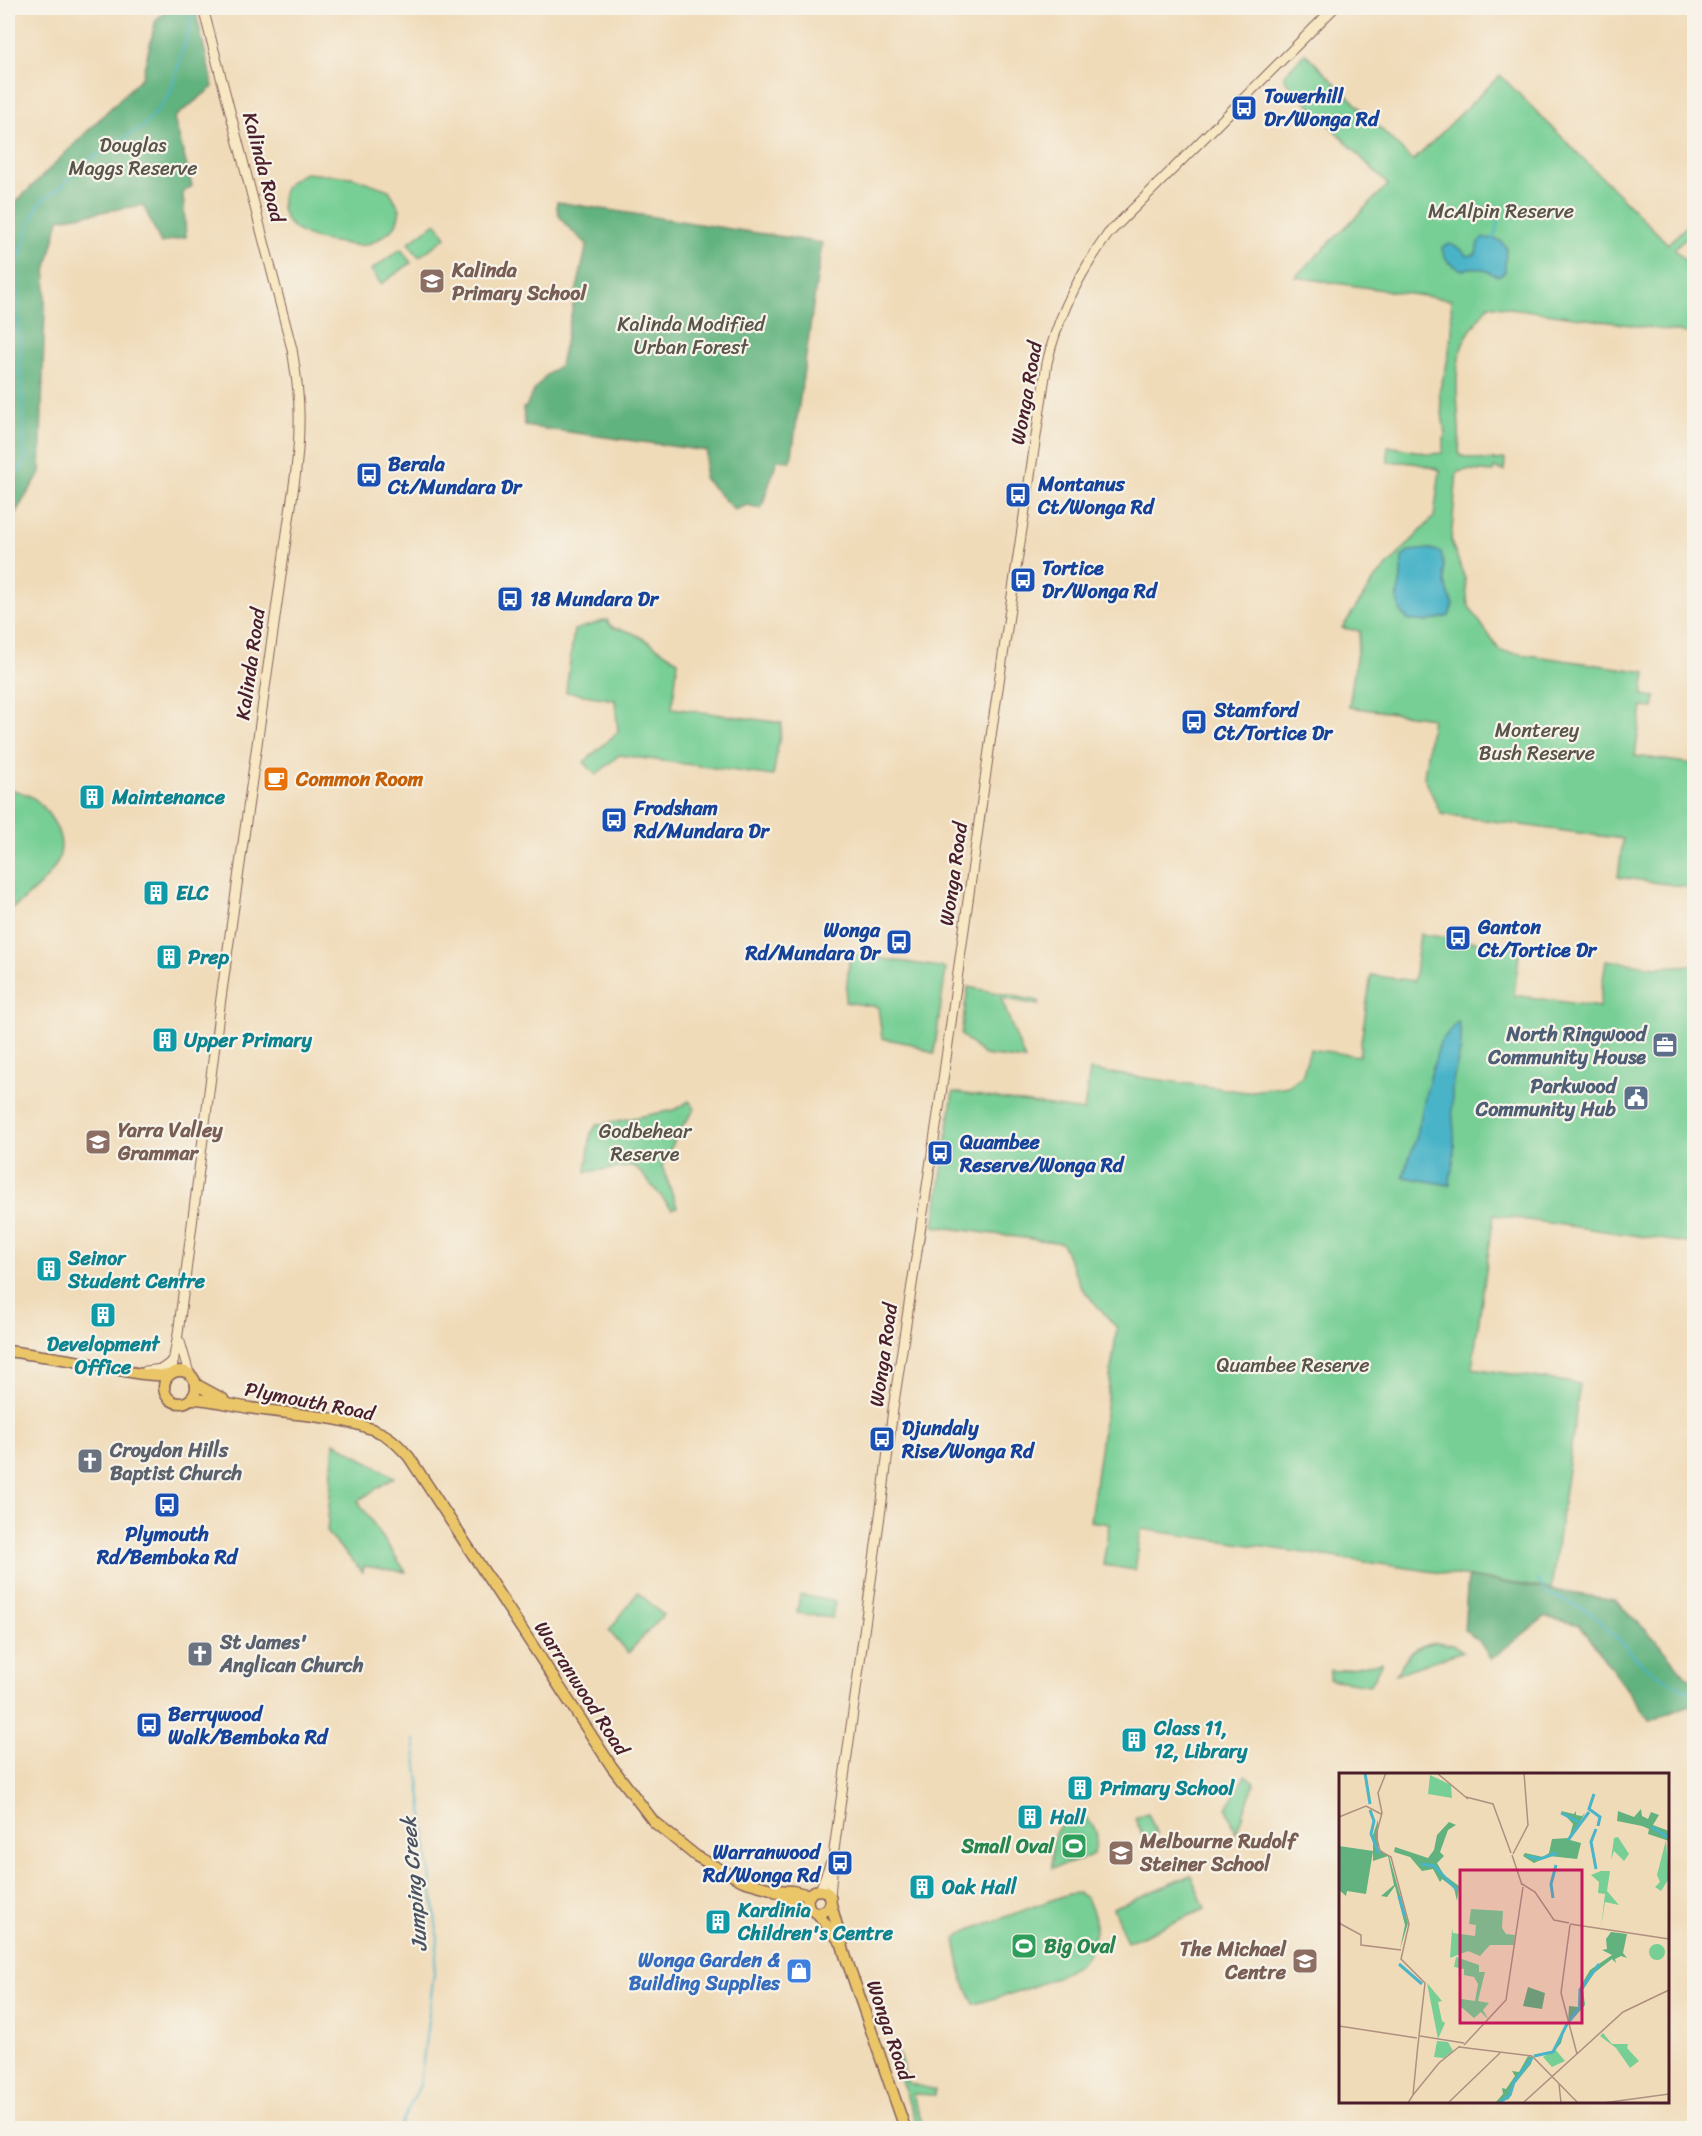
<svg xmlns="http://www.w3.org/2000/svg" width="1702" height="2136" font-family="Sriracha,sans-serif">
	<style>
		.green { fill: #77cf95; stroke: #607760; stroke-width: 1.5 }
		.forest { fill: #61b27e; stroke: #566854; stroke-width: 1.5 }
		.water { fill: #4ab4c8; stroke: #4a6a7a; stroke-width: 1.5 }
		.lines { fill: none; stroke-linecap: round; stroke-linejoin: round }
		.stream { stroke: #4ab4c8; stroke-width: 2 }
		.secondary-casing { stroke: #84615d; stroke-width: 11 }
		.primary-casing { stroke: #84615d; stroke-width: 13 }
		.secondary { stroke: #f7e8c3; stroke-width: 9 }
		.primary { stroke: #ebc669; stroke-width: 10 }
		.labels { text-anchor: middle; stroke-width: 4.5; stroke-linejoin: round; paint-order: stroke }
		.transit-label { font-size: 20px; font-weight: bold; fill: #164399; stroke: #f7f3e8; text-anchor: start }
		.park-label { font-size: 20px; fill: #58544b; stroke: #f7f3e8 }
		.street-label { font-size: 20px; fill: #4a1f2b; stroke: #f7f3e8 }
		.education-label { font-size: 20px; font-weight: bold; fill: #785e54; stroke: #f7f3e8; text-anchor: start }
		.food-label { font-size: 20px; font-weight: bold; fill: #c56008; stroke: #f7f3e8; text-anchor: start }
		.culture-label { font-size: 20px; font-weight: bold; fill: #0d838f; stroke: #f7f3e8; text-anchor: start }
		.service-label { font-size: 20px; font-weight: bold; fill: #4e5e75; stroke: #f7f3e8; text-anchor: end }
		.worship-label { font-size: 20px; font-weight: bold; fill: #5b616d; stroke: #f7f3e8; text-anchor: start }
		.leisure-label { font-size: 20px; font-weight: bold; fill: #27864d; stroke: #f7f3e8; text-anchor: end }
		.shop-label { font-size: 20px; font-weight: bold; fill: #366cbe; stroke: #f7f3e8; text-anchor: end }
		.water-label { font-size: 21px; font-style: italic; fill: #4a5362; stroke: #f7f3e8 }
		.inset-river { fill: none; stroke: #4ab4c8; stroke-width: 3 }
		.inset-road { fill: none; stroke: #ae9080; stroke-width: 1.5 }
		.view { fill: #c2185b; fill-opacity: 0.15; stroke: #c2185b; stroke-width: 3 }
		.inset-edge { fill: none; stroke: #4a1f2b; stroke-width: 3 }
	</style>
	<rect width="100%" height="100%" fill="#f7f3e8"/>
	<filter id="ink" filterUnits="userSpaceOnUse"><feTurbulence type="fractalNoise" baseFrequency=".0167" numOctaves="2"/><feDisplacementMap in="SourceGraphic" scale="12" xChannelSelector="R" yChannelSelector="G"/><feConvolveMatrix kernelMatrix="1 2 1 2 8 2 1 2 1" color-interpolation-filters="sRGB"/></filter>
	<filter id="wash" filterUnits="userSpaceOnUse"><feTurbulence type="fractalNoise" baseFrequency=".008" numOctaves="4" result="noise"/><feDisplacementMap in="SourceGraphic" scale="24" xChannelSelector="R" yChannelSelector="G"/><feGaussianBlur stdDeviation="1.35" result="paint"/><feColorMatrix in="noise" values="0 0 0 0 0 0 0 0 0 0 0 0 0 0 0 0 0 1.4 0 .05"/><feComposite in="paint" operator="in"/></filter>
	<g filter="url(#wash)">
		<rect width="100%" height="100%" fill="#f0dbb9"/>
		<g class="green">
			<path d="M1305 53 1413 161 1500 75 1668 244 1690 223 1694 229 1674 249 1694 269 1693 334 1489 305C1480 317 1468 331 1463 344 1450 379 1462 418 1459 455 1474 460 1490 461 1505 459L1504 471 1494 468 1493 472 1467 470 1457 472 1451 541 1465 579 1468 605 1500 651 1646 672 1643 695 1656 697 1654 708 1642 707 1635 756 1694 764V888L1618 877 1623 839 1441 814 1424 777 1432 718 1349 707 1360 631 1342 628 1375 579 1434 517 1440 470C1423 464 1405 461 1388 462V446L1431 454 1442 453 1445 434 1439 392 1446 368 1452 334 1451 300 1295 277 1388 185 1284 79V75Z"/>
			<path d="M305 173 352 177 389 190 400 209C399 214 398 222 395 226 388 234 374 243 364 245 357 247 348 244 341 243 315 241 279 232 282 199 283 185 293 179 305 173Z"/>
			<polygon points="436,223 446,237 419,257 408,243"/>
			<polygon points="401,249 411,263 381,284 371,270"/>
			<path d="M607 620C611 630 618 628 627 631 643 636 663 652 678 661L672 708 782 723 773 776 619 755 596 775 584 762 618 732 615 700 566 692 574 630Z"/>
			<path d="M8 789C28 793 38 798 49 815 57 826 63 840 60 854 56 874 25 900 8 911Z"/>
			<polygon points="1420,934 1520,948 1514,995 1599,1007 1606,960 1658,967 1694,965 1694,1244 1494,1215 1472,1368 1580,1384 1551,1589 1141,1529 1135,1570 1103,1565 1109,1524 1090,1521 1117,1328 1081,1287 1062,1243 934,1226 953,1092 1084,1111 1090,1070 1246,1092 1288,1086 1302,1076 1310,1049 1359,1056 1371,975 1414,981"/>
			<polygon points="850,954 946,968 934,1054 912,1044 882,1038 878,1007 845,1002"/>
			<polygon points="968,987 1039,1001 1039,1005 1001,998 1025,1060 984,1055 961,1035"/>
			<polygon points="689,1101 695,1109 681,1128 662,1166 677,1207 672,1209 635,1166 586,1172 591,1133 597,1125 674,1110"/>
			<polygon points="334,1442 394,1477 358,1501 406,1572 364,1566 363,1572 327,1533"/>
			<polygon points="638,1592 663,1615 628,1653 609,1631"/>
			<polygon points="800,1595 835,1601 832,1618 797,1613"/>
			<path d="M1436 1642 1453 1645 1463 1651 1396 1674C1406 1656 1415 1645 1436 1642Z"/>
			<polygon points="1382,1662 1370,1685 1329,1679 1330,1670 1336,1671"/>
			<polygon points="1245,1775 1255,1782 1236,1833 1227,1808"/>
			<polygon points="1148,1813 1157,1834 1144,1839 1135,1818"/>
			<path d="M1082 1815C1098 1827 1100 1836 1093 1854L1081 1860 1052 1868C1052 1840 1050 1823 1082 1815Z"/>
			<polygon points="1191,1875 1205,1909 1127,1942 1113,1908"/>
			<path d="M1078 1893 1087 1898C1090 1905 1094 1913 1095 1920 1096 1931 1092 1951 1084 1959 1063 1981 1003 1996 974 2004L962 1978 955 1939 964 1932 1068 1894Z"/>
			<polygon points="896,2047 908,2083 935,2090 935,2095 912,2094 924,2128 918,2128 890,2049"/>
		</g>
		<g class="forest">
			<polygon points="169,8 195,8 213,87 174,118 192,186 183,193 186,237 161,243 143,205 59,219 46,271 40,473 8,525 8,210 142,77 156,20"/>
			<path d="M557 202 822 243 791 461 777 460 761 509 748 505 734 510 704 478 707 451 525 426 523 408 526 407C534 388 542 377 560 365L587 244C576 234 554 219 557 202Z"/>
			<polygon points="1468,1577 1615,1600 1657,1641 1684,1674 1694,1682 1694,1703 1650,1721 1580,1625 1545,1617 1491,1659 1479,1641 1464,1630"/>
		</g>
		<g class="water">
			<path d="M1489 238 1501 241 1506 247 1505 272 1498 276C1486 271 1476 264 1463 270 1450 265 1443 260 1442 247L1450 244 1461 249 1467 256 1476 254 1478 243 1481 239Z"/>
			<polygon points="1430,549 1441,552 1444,567 1445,583 1453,605 1449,616 1426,622 1409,620 1402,614 1397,600 1401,577 1402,557 1410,551"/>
			<path d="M1458 1021C1466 1045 1457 1058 1453 1081 1449 1105 1456 1129 1454 1152 1454 1163 1450 1174 1450 1185L1403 1177 1417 1135 1426 1092 1440 1042Z"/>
		</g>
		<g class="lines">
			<g class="stream">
				<polyline points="1493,239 1499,223 1494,208"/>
				<polyline points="8,487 25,462 16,269 30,224 40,202 62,186 86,162 144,126 156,112 170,94 193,15"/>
				<polyline points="1537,1580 1548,1594 1589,1611 1646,1667 1694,1695"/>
				<polyline points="399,2128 420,2085 438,1940 414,1740"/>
			</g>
		</g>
	</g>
	<g filter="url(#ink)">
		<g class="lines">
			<g class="secondary-casing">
				<g id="secondary">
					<polyline points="180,1342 189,1373"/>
					<polyline points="146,1371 162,1369 174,1360"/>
					<path d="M171 1374 178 1334 221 998 288 526C293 492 299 458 299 424 300 399 296 374 292 349L203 8"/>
					<polyline points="820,1890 830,1864"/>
					<path d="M830 1896 834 1850 882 1501 893 1409 940 1101 993 722 1047 363C1058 315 1079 274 1108 234L1334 8"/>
				</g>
			</g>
			<g class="primary-casing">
				<g id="primary">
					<path d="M8 1351C34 1355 60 1358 86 1363 114 1368 141 1377 169 1375"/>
					<circle cx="180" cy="1387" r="16"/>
					<polyline points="197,1385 223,1399"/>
					<path d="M191 1399C211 1399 230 1405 250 1408 291 1415 343 1415 381 1433 392 1438 401 1448 409 1457L612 1767 654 1822 696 1856 714 1866 743 1881 771 1889 817 1913 841 1943"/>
					<polyline points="774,1890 792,1891 810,1895"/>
					<polyline points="831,1904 845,1955 905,2128"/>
					<path d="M810 1909C797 1883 844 1885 827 1910L817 1913"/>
				</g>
			</g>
			<use href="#secondary" class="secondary"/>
			<use href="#primary" class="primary"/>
		</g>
	</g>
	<defs>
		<g id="bus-square" transform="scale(1.35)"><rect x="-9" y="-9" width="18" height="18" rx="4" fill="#1a4fb4" stroke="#f7f3e8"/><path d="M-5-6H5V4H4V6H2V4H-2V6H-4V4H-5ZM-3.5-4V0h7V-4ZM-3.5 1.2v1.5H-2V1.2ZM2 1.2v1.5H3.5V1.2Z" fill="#fff"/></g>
		<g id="school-square" transform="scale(1.35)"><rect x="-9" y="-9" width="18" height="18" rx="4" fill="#8d6e63" stroke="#f7f3e8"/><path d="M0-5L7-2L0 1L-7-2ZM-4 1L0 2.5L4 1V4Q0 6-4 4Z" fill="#fff"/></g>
		<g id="cafe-square" transform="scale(1.35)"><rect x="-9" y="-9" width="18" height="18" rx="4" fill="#e8710a" stroke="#f7f3e8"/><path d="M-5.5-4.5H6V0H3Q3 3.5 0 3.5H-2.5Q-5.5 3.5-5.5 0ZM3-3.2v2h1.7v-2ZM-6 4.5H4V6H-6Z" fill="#fff"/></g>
		<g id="building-square" transform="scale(1.35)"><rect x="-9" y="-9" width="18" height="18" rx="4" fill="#0f9aa8" stroke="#f7f3e8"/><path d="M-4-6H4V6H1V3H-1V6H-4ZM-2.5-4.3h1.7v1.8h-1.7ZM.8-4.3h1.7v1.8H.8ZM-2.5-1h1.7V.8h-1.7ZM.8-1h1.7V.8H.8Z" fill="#fff"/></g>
		<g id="office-square" transform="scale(1.35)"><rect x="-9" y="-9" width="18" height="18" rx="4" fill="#5c6f8a" stroke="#f7f3e8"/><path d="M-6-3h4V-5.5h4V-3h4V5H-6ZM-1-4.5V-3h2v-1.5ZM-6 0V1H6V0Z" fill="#fff"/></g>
		<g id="civic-square" transform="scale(1.35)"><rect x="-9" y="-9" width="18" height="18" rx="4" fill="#5c6f8a" stroke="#f7f3e8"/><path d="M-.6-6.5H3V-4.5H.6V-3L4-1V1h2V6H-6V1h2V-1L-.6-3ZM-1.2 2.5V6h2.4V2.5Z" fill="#fff"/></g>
		<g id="church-square" transform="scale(1.35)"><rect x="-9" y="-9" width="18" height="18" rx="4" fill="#6b7280" stroke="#f7f3e8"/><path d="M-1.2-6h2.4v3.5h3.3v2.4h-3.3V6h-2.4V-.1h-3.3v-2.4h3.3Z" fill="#fff"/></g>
		<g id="stadium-square" transform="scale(1.35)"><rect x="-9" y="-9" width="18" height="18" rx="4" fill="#2e9e5b" stroke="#f7f3e8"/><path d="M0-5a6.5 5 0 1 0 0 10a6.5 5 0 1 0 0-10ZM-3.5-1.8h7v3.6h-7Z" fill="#fff"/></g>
		<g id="university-square" transform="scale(1.35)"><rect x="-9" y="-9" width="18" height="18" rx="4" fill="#8d6e63" stroke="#f7f3e8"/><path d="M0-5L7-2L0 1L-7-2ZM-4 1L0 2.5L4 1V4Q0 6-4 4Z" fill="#fff"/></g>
		<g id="shop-square" transform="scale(1.35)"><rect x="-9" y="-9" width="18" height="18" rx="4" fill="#3f7fe0" stroke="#f7f3e8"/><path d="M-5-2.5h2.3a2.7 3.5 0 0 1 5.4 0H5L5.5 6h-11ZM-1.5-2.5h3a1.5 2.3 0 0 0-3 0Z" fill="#fff"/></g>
	</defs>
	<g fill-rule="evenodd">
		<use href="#bus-square" x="1244" y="108"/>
		<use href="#school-square" x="432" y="281"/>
		<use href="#bus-square" x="369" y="475"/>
		<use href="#bus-square" x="1018" y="495"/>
		<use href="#bus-square" x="1023" y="580"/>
		<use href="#bus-square" x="510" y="599"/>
		<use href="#bus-square" x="1194" y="722"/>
		<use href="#cafe-square" x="276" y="779"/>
		<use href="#building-square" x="92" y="797"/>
		<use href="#bus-square" x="614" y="820"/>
		<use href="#building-square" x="156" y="893"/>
		<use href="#bus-square" x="1458" y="938"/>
		<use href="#bus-square" x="899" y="942"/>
		<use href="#building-square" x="169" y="957"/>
		<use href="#building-square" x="165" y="1040"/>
		<use href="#office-square" x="1665" y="1045"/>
		<use href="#civic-square" x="1636" y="1098"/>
		<use href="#school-square" x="98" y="1142"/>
		<use href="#bus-square" x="940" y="1153"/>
		<use href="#building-square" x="49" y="1269"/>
		<use href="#building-square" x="103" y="1315"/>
		<use href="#bus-square" x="882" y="1439"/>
		<use href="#church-square" x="90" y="1461"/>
		<use href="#bus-square" x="167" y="1505"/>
		<use href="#church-square" x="200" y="1654"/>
		<use href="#bus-square" x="149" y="1725"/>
		<use href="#building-square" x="1134" y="1740"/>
		<use href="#building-square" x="1080" y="1788"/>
		<use href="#building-square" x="1030" y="1817"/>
		<use href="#stadium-square" x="1074" y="1846"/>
		<use href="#school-square" x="1121" y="1853"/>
		<use href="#bus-square" x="840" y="1863"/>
		<use href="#building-square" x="922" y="1887"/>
		<use href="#building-square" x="718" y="1922"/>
		<use href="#stadium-square" x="1024" y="1946"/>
		<use href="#university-square" x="1305" y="1961"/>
		<use href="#shop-square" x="799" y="1971"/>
	</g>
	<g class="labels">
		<g class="transit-label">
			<text x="1264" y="103">Towerhill<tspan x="1264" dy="23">Dr/Wonga Rd</tspan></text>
			<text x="388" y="471">Berala<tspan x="388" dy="23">Ct/Mundara Dr</tspan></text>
			<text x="1038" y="491">Montanus<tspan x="1038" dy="23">Ct/Wonga Rd</tspan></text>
			<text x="1042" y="575">Tortice<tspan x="1042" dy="23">Dr/Wonga Rd</tspan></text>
			<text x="530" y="606">18 Mundara Dr</text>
			<text x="1214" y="717">Stamford<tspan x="1214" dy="23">Ct/Tortice Dr</tspan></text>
			<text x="634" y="815">Frodsham<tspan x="634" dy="23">Rd/Mundara Dr</tspan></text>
			<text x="1478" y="934">Ganton<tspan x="1478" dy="23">Ct/Tortice Dr</tspan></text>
			<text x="880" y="937" text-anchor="end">Wonga<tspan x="880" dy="23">Rd/Mundara Dr</tspan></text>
			<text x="960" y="1149">Quambee<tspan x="960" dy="23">Reserve/Wonga Rd</tspan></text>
			<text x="902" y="1435">Djundaly<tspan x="902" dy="23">Rise/Wonga Rd</tspan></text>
			<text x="167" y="1541" text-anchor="middle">Plymouth<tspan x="167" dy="23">Rd/Bemboka Rd</tspan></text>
			<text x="168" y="1721">Berrywood<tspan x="168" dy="23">Walk/Bemboka Rd</tspan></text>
			<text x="820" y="1859" text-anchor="end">Warranwood<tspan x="820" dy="23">Rd/Wonga Rd</tspan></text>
		</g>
		<g class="park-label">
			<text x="133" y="152">Douglas<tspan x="133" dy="23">Maggs Reserve</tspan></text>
			<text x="1501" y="218">McAlpin Reserve</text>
			<text x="691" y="331">Kalinda Modified<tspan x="691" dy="23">Urban Forest</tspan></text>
			<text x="1537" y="737">Monterey<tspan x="1537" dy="23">Bush Reserve</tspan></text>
			<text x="645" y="1138">Godbehear<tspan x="645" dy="23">Reserve</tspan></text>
			<text x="1293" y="1372">Quambee Reserve</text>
		</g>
		<g class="street-label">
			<text transform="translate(264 167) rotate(75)" y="7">Kalinda Road</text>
			<text transform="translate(1026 393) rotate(-80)" y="7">Wonga Road</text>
			<text transform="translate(250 664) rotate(-82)" y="7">Kalinda Road</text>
			<text transform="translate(953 874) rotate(-82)" y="7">Wonga Road</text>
			<text transform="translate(883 1355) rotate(-82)" y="7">Wonga Road</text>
			<text transform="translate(310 1401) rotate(11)" y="7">Plymouth Road</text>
			<text transform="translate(582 1688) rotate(57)" y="7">Warranwood Road</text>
			<text transform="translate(890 2030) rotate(71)" y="7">Wonga Road</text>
		</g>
		<g class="education-label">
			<text x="452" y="277">Kalinda<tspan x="452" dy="23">Primary School</tspan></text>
			<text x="118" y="1137">Yarra Valley<tspan x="118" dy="23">Grammar</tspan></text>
			<text x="1140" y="1848">Melbourne Rudolf<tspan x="1140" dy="23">Steiner School</tspan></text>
			<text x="1286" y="1956" text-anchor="end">The Michael<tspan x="1286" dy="23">Centre</tspan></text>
		</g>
		<g class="food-label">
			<text x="296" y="786">Common Room</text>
		</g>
		<g class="culture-label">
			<text x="112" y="804">Maintenance</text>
			<text x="176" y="900">ELC</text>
			<text x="188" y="964">Prep</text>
			<text x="184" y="1047">Upper Primary</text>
			<text x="68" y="1265">Seinor<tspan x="68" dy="23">Student Centre</tspan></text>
			<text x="103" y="1351" text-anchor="middle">Development<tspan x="103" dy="23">Office</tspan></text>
			<text x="1154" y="1735">Class 11,<tspan x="1154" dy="23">12, Library</tspan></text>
			<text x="1100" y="1795">Primary School</text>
			<text x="1050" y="1824">Hall</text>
			<text x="942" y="1894">Oak Hall</text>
			<text x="738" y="1917">Kardinia<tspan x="738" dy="23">Children's Centre</tspan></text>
		</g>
		<g class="service-label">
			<text x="1646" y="1041">North Ringwood<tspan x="1646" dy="23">Community House</tspan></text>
			<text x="1616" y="1093">Parkwood<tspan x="1616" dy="23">Community Hub</tspan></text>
		</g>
		<g class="worship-label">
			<text x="110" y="1457">Croydon Hills<tspan x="110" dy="23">Baptist Church</tspan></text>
			<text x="220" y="1649">St James'<tspan x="220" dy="23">Anglican Church</tspan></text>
		</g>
		<g class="leisure-label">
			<text x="1054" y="1853">Small Oval</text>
			<text x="1044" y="1953" text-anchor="start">Big Oval</text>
		</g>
		<g class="shop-label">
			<text x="780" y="1967">Wonga Garden &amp;<tspan x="780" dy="23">Building Supplies</tspan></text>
		</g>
		<g class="water-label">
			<text transform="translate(414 1884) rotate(-95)" y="7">Jumping Creek</text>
		</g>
	</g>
	<g transform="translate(1339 1773)">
		<rect width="330" height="330" fill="#f0dbb9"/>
		<path d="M91 2 112 12 113 25 89 21ZM279 64 290 81 285 88 275 78 272 87 275 65ZM327 67 330 111 329 107 322 118 316 114 321 109 318 102ZM262 98H271L268 118 280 132 266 129 262 155 266 121 259 120 260 109 252 102ZM132 136 164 138 163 155 167 161 176 162 175 172H151L141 183 129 178 111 185 113 156 114 160 136 163 137 152 130 151ZM310 179a8 8 0 1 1 16 0a8 8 0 1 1-16 0ZM117 184 140 192V199H146L139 228 150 230 144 237 149 246 142 239 135 245 120 232 122 226 136 228 139 211 135 204 125 202V196L115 194ZM88 210 103 228 99 229 103 248 106 250 99 266ZM264 260 273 271H289L288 275 300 288 291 295 277 275 261 263ZM98 268 109 269 114 278 105 285 95 284ZM216 276 226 288 213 294 204 284Z" fill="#77cf95"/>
		<path d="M302 36 303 43 309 46 312 39 320 42 314 52 330 58V68L309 61 310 56 303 53 278 48 279 38 295 44ZM222 38 235 41 237 38V42L243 43 246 40 231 67 242 70 238 86 210 83 195 90 184 83 186 80 204 84 210 80 213 66 230 65 234 51ZM39 47V75L50 83 69 150 61 176 66 152 56 113 48 124 42 123 55 112 49 83 34 88V62ZM110 49 117 52 109 57 101 79 105 83 98 90 105 102 120 113 118 128 115 115 103 106 101 109 94 96 83 98 71 84 55 79 56 74 89 85 95 77 98 62ZM0 73 34 78 27 121 8 118 7 123 0 117ZM272 159 288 161 284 180 288 185 282 183 276 186 277 190 273 186 255 200 244 217 246 232 226 255 222 270 214 280 195 283 213 278 220 269 224 256 229 249 230 233 239 234 240 216 251 197 273 182 263 177 268 176 267 166ZM189 214 206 220 203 236 184 233ZM189 283 194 284 192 291 174 313 170 326 156 330 164 321 163 315 167 316 176 303 173 298 180 299Z" fill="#61b27e"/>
		<path class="inset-river" d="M26 0 31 31M255 21 250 36 261 44 259 53M31 37 35 48 32 61 40 81M222 40 240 49M313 54 330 65M257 56 252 69 257 96M229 67 250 39M188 83 201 86 218 80M82 91 95 93 118 117M60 123 66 144M214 125 212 111 217 92M60 191 83 211M230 248 241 234V217L260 191M195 283 214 279 228 251M160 330 171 322 175 309 193 285"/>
		<path class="inset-road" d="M47 0 39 20 43 40 37 62 41 78 52 84 70 151 62 186 86 210 79 272M98 0 129 26M127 24 154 31 172 80M0 44 27 33 42 41M174 81 189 52 185 0M173 82 183 112M183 111 196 119 215 147 230 150M0 150 22 162V172L62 177M231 151 330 166M231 152 222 220 238 281M0 253 78 265M81 263 125 270M125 272 167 227 184 114M120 274 193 283 239 330M220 311 222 330M74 322 100 290 121 273M69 330 74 322 79 271M109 330 161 280M184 330 284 239 330 217M264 330 330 321"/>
		<path class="view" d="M121 97H243V250H121Z"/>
		<rect width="330" height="330" class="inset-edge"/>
	</g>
	<rect width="1702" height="2136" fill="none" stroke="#f7f3e8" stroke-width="30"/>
</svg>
